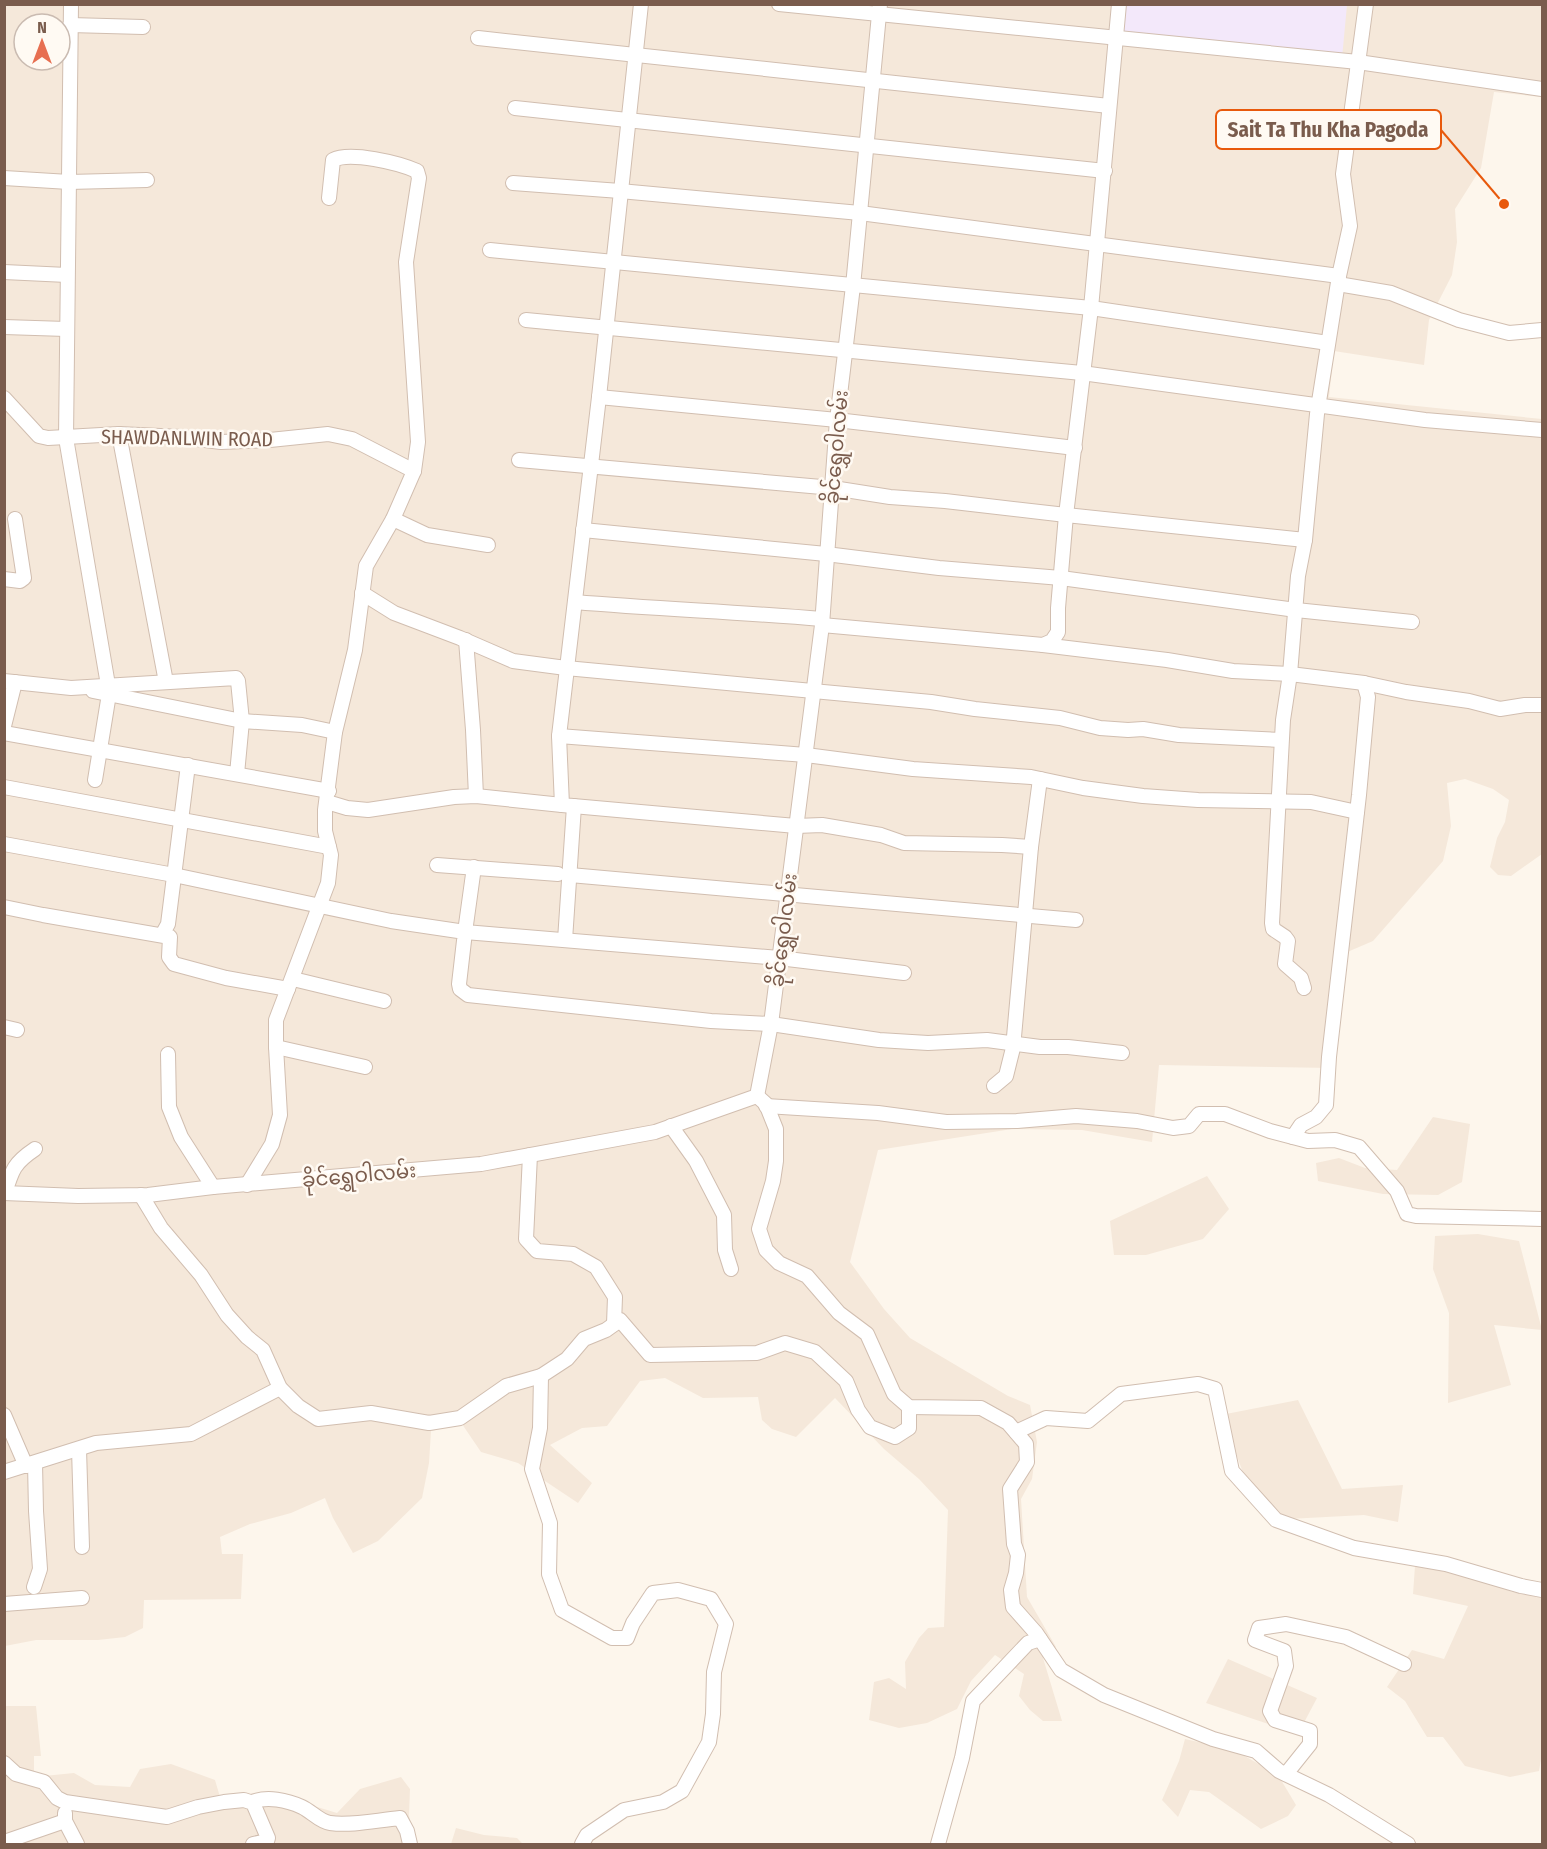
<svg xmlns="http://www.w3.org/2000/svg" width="1547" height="1849" font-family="'Fira Sans Condensed','Noto Sans Myanmar',sans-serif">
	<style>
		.residential { fill: #f5e8da; fill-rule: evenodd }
		.education { fill: #f3e8fa }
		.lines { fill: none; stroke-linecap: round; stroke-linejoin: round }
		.minor-casing { stroke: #d1beb0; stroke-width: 16 }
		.minor { stroke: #fff; stroke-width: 14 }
		.labels { text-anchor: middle; stroke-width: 5; stroke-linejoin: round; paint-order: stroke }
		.street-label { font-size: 20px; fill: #7a5c4d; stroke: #fffaf3 }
		.leader { fill: none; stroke: #e8590c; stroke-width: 2 }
		.callout-dot { fill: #e8590c; stroke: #fffaf3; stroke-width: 2 }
		.callout { fill: #fffaf3; stroke: #e8590c; stroke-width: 2 }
		.callout-label { font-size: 21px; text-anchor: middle; font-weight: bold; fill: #7a5c4d }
	</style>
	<rect width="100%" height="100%" fill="#fdf6ec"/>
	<g class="residential">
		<path d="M5 5H1542V97L1494 92 1481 168 1455 209 1457 242 1452 275 1429 320 1424 365 1334 351 1329 397 1542 419V854L1511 876 1498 875 1490 867 1497 838 1505 822 1509 800 1493 789 1465 779 1447 783 1451 826 1443 861 1373 941 1345 953 1332 1068 1159 1065 1152 1142 1082 1130 1012 1129 878 1150 850 1262 884 1309 910 1338 1008 1396 1030 1405 1037 1442 1032 1479 1021 1499 1027 1597 1056 1647 1043 1658 1062 1721H1043L1030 1710 1019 1696 1024 1674 995 1655 971 1681 957 1709 927 1723 899 1728 869 1720 874 1682 889 1678 906 1689 905 1662 919 1638 928 1628 944 1627 948 1510 919 1479 884 1449 835 1398 796 1437 772 1429 762 1420 758 1397 703 1398 665 1378 640 1381 607 1426 582 1428 550 1445 592 1483 578 1503 518 1463 481 1452 462 1424 431 1431 429 1463 422 1498 378 1541 353 1553 333 1518 325 1498 291 1513 250 1524 220 1537 222 1554H243L241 1599 144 1600 143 1628 125 1637 98 1640H36L5 1646ZM24 24H60V60H24Z"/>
		<polygon points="1433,1117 1470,1124 1462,1182 1438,1195 1383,1194 1318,1181 1316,1163 1339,1158 1365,1168 1397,1170"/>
		<polygon points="1207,1176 1229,1209 1203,1239 1146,1255 1114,1255 1110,1221"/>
		<polygon points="1478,1234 1519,1241 1542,1330 1494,1325 1511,1385 1448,1403 1449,1313 1433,1269 1435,1236"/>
		<polygon points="1298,1400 1342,1489 1403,1485 1398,1522 1364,1515 1288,1519 1270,1508 1242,1470 1229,1434 1226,1414"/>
		<polygon points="1415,1566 1479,1578 1512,1592 1542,1596 1542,1753 1539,1771 1510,1777 1465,1766 1443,1737 1427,1737 1405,1701 1387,1687 1412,1650 1444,1659 1468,1606 1413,1594"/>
		<polygon points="1228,1659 1317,1698 1298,1734 1206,1703"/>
		<polygon points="4,1704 5,1706 36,1706 41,1756 34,1756 34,1777 74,1773 95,1785 130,1787 140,1769 171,1764 215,1780 220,1797 268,1792 337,1813 360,1789 401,1777 410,1789 409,1815 415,1844 5,1844"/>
		<polygon points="1185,1739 1234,1750 1278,1775 1296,1805 1288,1816 1261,1829 1209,1792 1190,1790 1178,1817 1162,1800 1179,1761"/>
		<polygon points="456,1828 484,1835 517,1838 523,1844 451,1844"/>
	</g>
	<polygon class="education" points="1123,5 1347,5 1342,58 1119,33"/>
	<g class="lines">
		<g class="minor-casing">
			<g id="minor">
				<polyline points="71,4 66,438 108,685"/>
				<polyline points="641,4 599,397 559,736 562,805 796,826 822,825 881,835 904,843 1002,845 1031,847"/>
				<polyline points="779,4 1358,62 1542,89"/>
				<polyline points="70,25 143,27"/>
				<polyline points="478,38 1109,106"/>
				<polyline points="515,108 1105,171"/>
				<polyline points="4,178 69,182 147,180"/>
				<polyline points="513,183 620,191 860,213 1339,276"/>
				<polyline points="490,250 1091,308 1328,343"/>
				<polyline points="4,272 67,275"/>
				<polyline points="1338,284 1391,293 1459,320 1509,333 1542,330"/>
				<polyline points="526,320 1082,373 1425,420 1542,430"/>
				<polyline points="4,327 66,329"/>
				<polyline points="599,397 837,420 1075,448"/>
				<polyline points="4,398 39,436 48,438 119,434 181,437 221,442 270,440 328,434 352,439 414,471"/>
				<polyline points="119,434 166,682"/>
				<polyline points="519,460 833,488 890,497 945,501 1066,515 1091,308 1119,4"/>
				<polyline points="393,519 427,535 488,545"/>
				<polyline points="583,530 826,554 939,568 1061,578 1296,610 1412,622"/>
				<polyline points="4,579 20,581 24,578 15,519"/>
				<polyline points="362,593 394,613 460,638 513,661 566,668 931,702 975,709 1060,718 1100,728 1128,730 1143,729 1179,735 1281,740"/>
				<path d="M575 602C657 609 740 612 822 619"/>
				<polyline points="822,625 1043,645 1167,660 1233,671 1290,674 1364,683 1406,692 1469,701 1500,709 1525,705 1542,705"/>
				<polyline points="466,640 473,730 476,796"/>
				<polyline points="1043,645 1052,641 1058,632 1058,608 1066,515 1305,540 1317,414 1339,276 1350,226 1343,174 1366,4"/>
				<polyline points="4,681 71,688 236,678 238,681 242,721 237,774"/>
				<polyline points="93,691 242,721 302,725 335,732"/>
				<polyline points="4,726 15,682"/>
				<polyline points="4,733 329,791"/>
				<polyline points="559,736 806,755 913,769 1031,777 1083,788 1143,796 1198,800 1311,802 1357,812"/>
				<polyline points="95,780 109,694"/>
				<polyline points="4,787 329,847"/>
				<polyline points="327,802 347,808 368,810 454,797 476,796 562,805"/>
				<polyline points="4,844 174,875 391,921 465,932 459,984 460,989 468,995 711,1021 771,1024 879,1040 928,1043 987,1040 1040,1047 1068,1047 1122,1053"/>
				<polyline points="437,865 558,874"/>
				<polyline points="474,867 465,932 779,958 904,973"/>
				<path d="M570 875C739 889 907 906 1076 920"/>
				<polyline points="4,907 43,915 170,937 169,957 174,964 226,978 288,989"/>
				<polyline points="162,935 168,924 188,765"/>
				<polyline points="565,940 574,806"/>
				<polyline points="293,979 384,1001"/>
				<polyline points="1304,988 1301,978 1285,964 1288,941 1285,937 1273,929 1272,923 1283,720 1290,674 1298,576 1305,540"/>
				<polyline points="4,1027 17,1030"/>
				<polyline points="276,1047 365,1067"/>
				<polyline points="168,1054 169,1107 181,1137 213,1187"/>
				<polyline points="994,1086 1006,1076 1013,1048 1031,847 1040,779"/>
				<polyline points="757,1096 766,1104 776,1129 776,1161 773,1181 759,1229 766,1250 779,1263 807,1276 839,1313 867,1334 894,1394 909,1407 981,1408 1008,1423 1026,1444 1027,1462 1010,1489 1014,1544 1018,1555 1016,1573 1011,1590 1013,1607 1036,1633 1061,1670 1104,1695 1213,1739 1256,1751 1279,1771 1329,1795 1408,1844"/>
				<polyline points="766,1106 878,1113 946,1122 1017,1121 1076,1116 1137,1121 1173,1128 1189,1126 1199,1114 1225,1114 1270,1131 1308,1141 1335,1140 1359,1147 1397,1191 1407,1214 1416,1216 1542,1219"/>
				<polyline points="671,1126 696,1161 724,1215 725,1250 731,1269"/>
				<polyline points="1293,1137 1301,1125 1316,1117 1326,1105 1329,1057 1359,795 1368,697 1364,683"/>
				<polyline points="530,1155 526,1239 537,1251 573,1254 596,1267 615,1297 614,1324"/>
				<path d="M247 1185 272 1144 280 1115 276 1047V1020L328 883 331 855 325 831V810L335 732 355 650 366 566 393 519 414 471 418 442 406 262 419 178 417 171C399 163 350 151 333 160L329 198"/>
				<polyline points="4,1193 78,1196 148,1195 213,1187 481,1164 655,1132 757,1096 771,1024 822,625 837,420 853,286 880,4"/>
				<path d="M5 1193C12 1170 14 1163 35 1149"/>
				<polyline points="141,1195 161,1228 201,1275 227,1315 247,1337 263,1350 280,1388 298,1406 318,1419 371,1413 429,1423 460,1418 506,1386 541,1376 567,1359 584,1339 606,1330 620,1320 650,1355 757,1353 785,1343 815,1352 846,1381 858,1410 870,1427 895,1437 909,1428 909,1407"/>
				<polyline points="541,1376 540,1428 532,1469 550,1523 549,1574 562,1610 612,1638 627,1638 633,1623 653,1593 678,1590 711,1599 726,1624 714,1672 713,1714 709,1742 682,1791 663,1802 624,1810 587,1835 582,1844"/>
				<polyline points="4,1415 26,1466"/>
				<polyline points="1016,1432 1046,1418 1088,1421 1121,1394 1198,1384 1215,1389 1232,1471 1276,1520 1354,1548 1446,1564 1521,1586 1542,1590"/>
				<polyline points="79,1449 82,1547"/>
				<polyline points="4,1472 96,1443 191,1434 280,1388"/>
				<polyline points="34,1587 40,1569 36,1511 35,1463"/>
				<polyline points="4,1604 82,1598"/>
				<polyline points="4,1763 16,1774 44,1782 57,1798 65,1802 167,1817 198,1807 224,1802 244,1800 253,1803 268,1838 267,1841 253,1844"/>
				<polyline points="1286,1774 1310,1744 1310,1731 1275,1720 1270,1711 1286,1666 1284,1651 1255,1640 1259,1628 1286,1624 1346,1637 1404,1664"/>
				<path d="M252 1802C267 1796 287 1800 302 1807 311 1811 320 1822 330 1823 353 1826 377 1820 400 1818L407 1831 410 1844"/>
				<polyline points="65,1813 65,1821 77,1844"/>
				<polyline points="4,1842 65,1821"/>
				<polyline points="938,1844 962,1758 973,1701 1028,1643 1040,1639"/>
			</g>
		</g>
		<use href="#minor" class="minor"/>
	</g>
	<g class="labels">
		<g class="street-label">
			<text transform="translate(187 438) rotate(1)" y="7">SHAWDANLWIN ROAD</text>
			<text transform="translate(836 447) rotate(-85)" y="7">ခိုင်ရွှေဝါလမ်း</text>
			<text transform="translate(783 930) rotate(-83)" y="7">ခိုင်ရွှေဝါလမ်း</text>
			<text transform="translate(359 1175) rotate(-5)" y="7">ခိုင်ရွှေဝါလမ်း</text>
		</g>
	</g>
	<path class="leader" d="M1504 204L1441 130"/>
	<circle class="callout-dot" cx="1504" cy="204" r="6"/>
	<rect class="callout" x="1216" y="110" width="225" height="39" rx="6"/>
	<g class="callout-label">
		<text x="1328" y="137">Sait Ta Thu Kha Pagoda</text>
	</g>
	<rect width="1547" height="1849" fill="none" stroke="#7a5c4d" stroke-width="12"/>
	<g transform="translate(42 42)"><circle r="28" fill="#fffaf3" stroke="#cabbb1" stroke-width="1.5"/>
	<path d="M0-4.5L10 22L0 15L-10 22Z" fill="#e76f51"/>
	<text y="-9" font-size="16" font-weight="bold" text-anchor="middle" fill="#7a5c4d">N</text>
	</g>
</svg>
